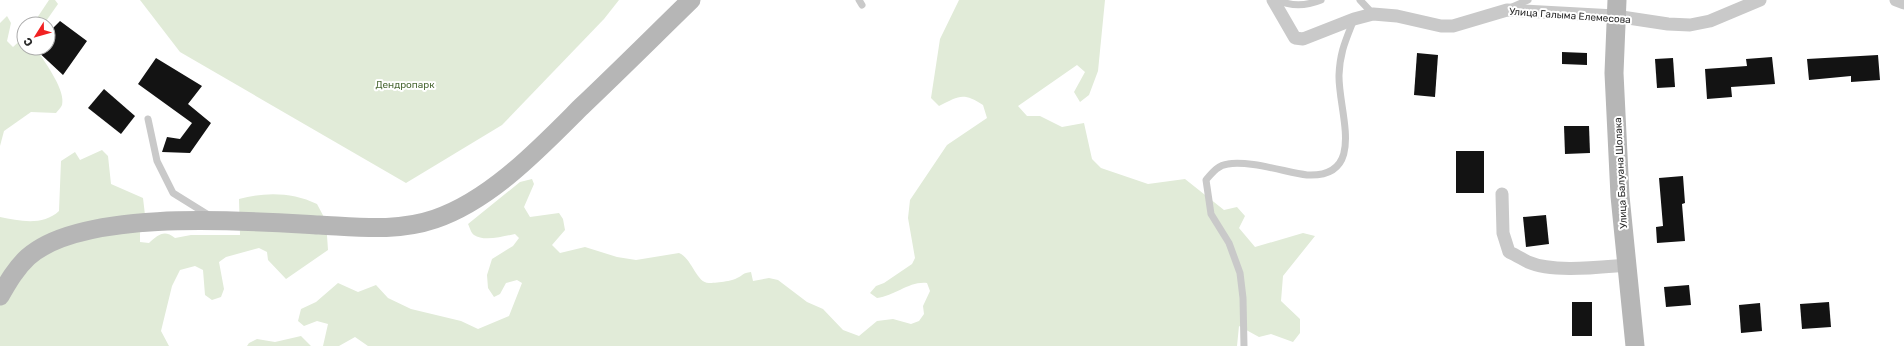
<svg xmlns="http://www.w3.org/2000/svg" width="1904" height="346" font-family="Rubik,sans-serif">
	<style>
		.green { fill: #e1ebd8 }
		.building { fill: #131313 }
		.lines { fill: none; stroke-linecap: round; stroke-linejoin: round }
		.lane { stroke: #c9c9c9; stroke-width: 7 }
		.street { stroke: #c9c9c9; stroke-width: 13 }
		.secondary { stroke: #b6b6b6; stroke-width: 19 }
		.labels { text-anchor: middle; stroke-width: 4; stroke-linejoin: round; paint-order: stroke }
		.street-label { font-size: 10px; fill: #2c2c2c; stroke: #fff }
		.park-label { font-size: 10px; fill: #4c6a37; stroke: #fff }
	</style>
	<rect width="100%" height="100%" fill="#fff"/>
	<g class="green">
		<polygon points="49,0 55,0 58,4 44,24 33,24"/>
		<polygon points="140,0 619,0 604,19 502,125 406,183 180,52"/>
		<path d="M959 0H1105L1098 71 1089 95 1080 102 1074 92 1085 72 1077 65 1018 106 1027 116H1040L1062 127 1084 123 1092 159 1101 168 1148 184 1185 179 1224 210 1237 207 1245 216 1239 228 1255 247 1303 233 1315 236 1283 276 1281 301 1300 319V333L1293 342 1271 334 1259 337 1239 326 1237 346H368L355 337 339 346H323L328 324 317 321 304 326 298 321 301 309 316 302 338 283 358 292 376 285 388 298 411 309 461 321 478 329 509 316 522 283 517 280 506 283 500 294 494 297 488 288 487 275 492 259 513 246 519 238 515 234C504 236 484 242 474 235 471 233 470 228 468 224L520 182 532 179 534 184 524 207 530 217 559 213 563 219 565 230 552 245 560 253 585 247 617 257 636 260 679 253C692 258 696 283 709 283 714 283 734 281 737 278 744 275 742 273 751 272L753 281 769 278 778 280 807 302 823 309 843 330 859 336 877 321 893 319 911 324 919 321 924 314 923 306 930 291 927 283C909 281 895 296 877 298L870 293 876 286 884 283 912 264 915 258 908 218 910 200 947 145 987 118 983 105C963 92 959 96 939 106L931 98 940 39Z"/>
		<path d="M7 16 11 23 7 41 13 47 24 37V48H39V53C46 64 66 91 62 105 61 108 58 110 56 113L31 112 4 131 0 146V23Z"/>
		<path d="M102 150 108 156 111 184 143 198 145 215 140 233V242L149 243C158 235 164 229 175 238L191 235H240L239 199C265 192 292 192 317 204L326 221 328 250 286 279 268 260 267 252 259 248 226 257 219 262 224 289 221 297 212 300 205 295 203 270 195 266 180 270 172 286 161 331 169 346H0V217C20 221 43 226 59 211L61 161 75 152 80 160Z"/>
		<polygon points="301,336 311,346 247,346 249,343 257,339 275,342"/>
	</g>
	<g class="building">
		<polygon points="60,21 87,41 63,75 34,48 48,48 48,33"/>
		<polygon points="1562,52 1587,53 1587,65 1562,64"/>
		<polygon points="1417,53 1438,55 1435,97 1414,95"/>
		<polygon points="1878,55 1880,80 1851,82 1851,76 1809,80 1807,59"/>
		<polygon points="1772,57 1775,84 1731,87 1732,97 1707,99 1705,69 1747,66 1746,59"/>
		<polygon points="156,58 202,86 188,104 211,123 190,153 162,152 167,137 180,139 192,123 138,84"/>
		<polygon points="1673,58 1675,87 1657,88 1655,59"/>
		<polygon points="104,89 135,116 121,134 88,108"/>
		<polygon points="1564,126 1589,126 1590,153 1565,154"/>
		<rect x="1456" y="151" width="28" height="42"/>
		<polygon points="1683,176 1685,203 1682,204 1685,241 1657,243 1656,227 1663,226 1659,178"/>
		<polygon points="1546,215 1549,244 1526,247 1523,217"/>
		<polygon points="1689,285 1691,305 1666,307 1664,287"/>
		<rect x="1572" y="302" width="20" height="34"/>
		<polygon points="1829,302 1831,327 1802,329 1800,304"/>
		<polygon points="1760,303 1762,331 1741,333 1739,305"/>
	</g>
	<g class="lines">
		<g class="lane">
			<polyline points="859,0 862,5"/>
			<path d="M1278 0C1292 7 1306 6 1321 0"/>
			<polyline points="1360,0 1373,14"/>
			<polyline points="1510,8 1528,0"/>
			<polyline points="148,119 157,161 173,193 210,216"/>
			<path d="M1244 346 1243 298 1240 273 1229 243 1211 214 1206 180C1212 173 1218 165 1228 164 1247 160 1286 172 1307 175 1368 178 1338 111 1339 75 1340 51 1346 40 1354 19"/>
		</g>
		<g class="street">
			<polyline points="1273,0 1295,38 1303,39 1354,19 1373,14 1397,16 1441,26 1453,26 1507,10 1615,16 1668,24 1690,25 1710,21 1760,0"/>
			<polyline points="1896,0 1904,3"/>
			<path d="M1502 194 1503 233 1509 252C1516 255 1522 259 1528 262 1553 273 1600 267 1627 265"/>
		</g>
		<g class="secondary">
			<polyline points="1617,0 1614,73 1620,196 1635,346"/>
			<path d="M0 296C8 282 16 268 28 257 83 208 248 221 319 225 359 227 397 232 435 219 491 200 540 148 581 107 618 72 654 36 691 0"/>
		</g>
	</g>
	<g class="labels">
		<g class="street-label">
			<text transform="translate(1570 15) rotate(4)" y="4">Улица Галыма Елемесова</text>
			<text transform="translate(1620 173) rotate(-93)" y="4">Улица Балуана Шолака</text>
		</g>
		<g class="park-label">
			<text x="405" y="88">Дендропарк</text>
		</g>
	</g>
	<g transform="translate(36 36) rotate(233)"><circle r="19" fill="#ffffff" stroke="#ababab"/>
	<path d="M0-3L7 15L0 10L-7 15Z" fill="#f12122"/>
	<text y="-6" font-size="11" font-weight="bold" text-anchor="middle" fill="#2c2c2c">С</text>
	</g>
</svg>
